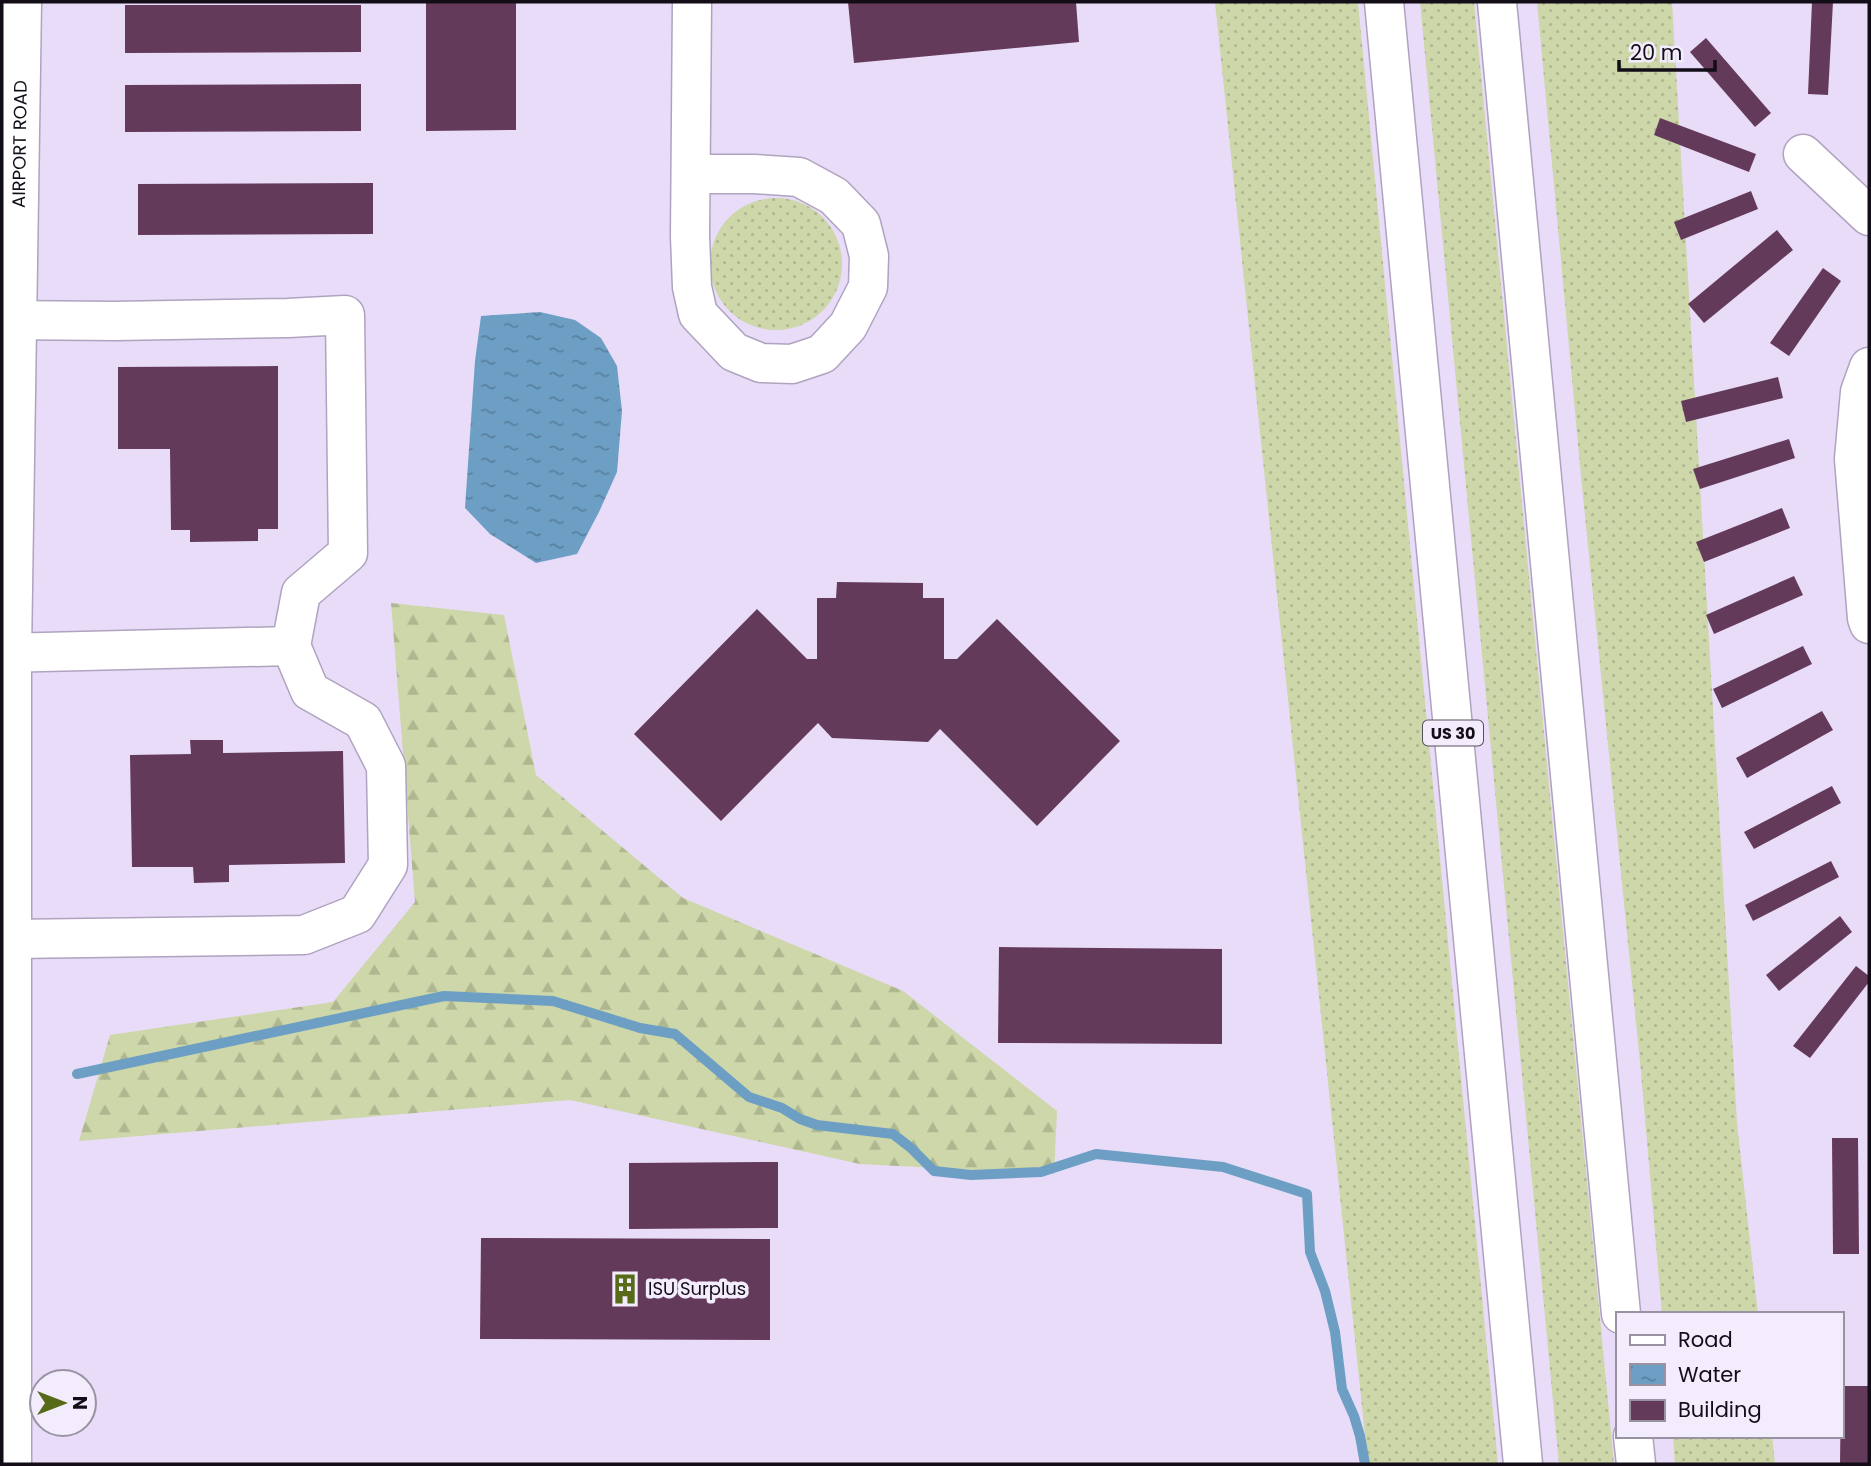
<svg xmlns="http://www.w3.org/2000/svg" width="1871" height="1466" font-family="Poppins,sans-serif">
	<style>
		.grass { fill: url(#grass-dots) }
		.forest { fill: url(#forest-firs) }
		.water { fill: url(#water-ripples) }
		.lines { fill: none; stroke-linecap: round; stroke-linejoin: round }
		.stream { stroke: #6d9fc4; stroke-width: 10 }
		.building { fill: #643a5b }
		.minor-casing { stroke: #afa3bf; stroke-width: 41 }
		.major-casing { stroke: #afa3bf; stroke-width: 41 }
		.highway-casing { stroke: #afa3bf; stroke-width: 41 }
		.minor { stroke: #fff; stroke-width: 38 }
		.major { stroke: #fff; stroke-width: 38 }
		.highway { stroke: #fff; stroke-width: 38 }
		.labels { text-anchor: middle; stroke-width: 7; stroke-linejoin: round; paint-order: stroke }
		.shield { fill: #f3ecfd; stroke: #56505c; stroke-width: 2 }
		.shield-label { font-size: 16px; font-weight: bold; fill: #120d17 }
		.street-label { font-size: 18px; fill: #120d17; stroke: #f3ecfd }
		.poi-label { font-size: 18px; fill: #120d17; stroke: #f3ecfd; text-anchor: start }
	</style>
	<defs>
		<pattern id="grass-dots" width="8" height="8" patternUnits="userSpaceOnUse" patternTransform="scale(1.75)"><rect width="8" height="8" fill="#cdd7a9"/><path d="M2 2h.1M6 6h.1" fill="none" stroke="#afb791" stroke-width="1.8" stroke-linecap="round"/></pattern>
		<pattern id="forest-firs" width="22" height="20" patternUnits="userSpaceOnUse" patternTransform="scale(1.75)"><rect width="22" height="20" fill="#cdd7a9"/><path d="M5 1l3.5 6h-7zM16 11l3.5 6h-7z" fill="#afb791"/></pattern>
		<pattern id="water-ripples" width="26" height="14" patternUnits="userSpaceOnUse" patternTransform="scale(1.75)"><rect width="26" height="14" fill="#6d9fc4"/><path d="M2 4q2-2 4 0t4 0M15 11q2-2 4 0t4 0" fill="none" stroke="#58809e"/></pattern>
	</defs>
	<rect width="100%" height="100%" fill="#e9dcf9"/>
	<g class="grass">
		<polygon points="1215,2 1358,2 1498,1464 1368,1464"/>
		<polygon points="1420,2 1474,2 1614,1464 1559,1464"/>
		<polygon points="1537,2 1672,2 1737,1123 1758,1314 1662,1314 1641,1072 1581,476"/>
		<circle cx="776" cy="264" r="66"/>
		<polygon points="1673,1436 1772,1436 1775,1464 1675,1464"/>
	</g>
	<polygon class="forest" points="391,603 504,615 536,775 683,898 903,991 1057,1111 1054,1174 860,1164 570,1100 79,1141 110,1035 333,1002 415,902"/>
	<polygon class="water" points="540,312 575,320 601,338 617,366 622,411 617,472 599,512 577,554 536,563 490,534 465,508 475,361 481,316"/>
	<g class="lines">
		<polyline class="stream" points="77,1074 444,996 553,1001 640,1028 675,1034 749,1097 782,1108 800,1119 817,1125 893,1134 911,1148 934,1171 971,1175 1041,1172 1096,1154 1223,1167 1307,1194 1310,1252 1325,1291 1335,1332 1342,1389 1354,1416 1360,1436 1365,1464"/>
	</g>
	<g class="building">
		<polygon points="426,2 516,2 516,130 426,131"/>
		<polygon points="848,2 1076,2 1079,42 854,63"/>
		<polygon points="1812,2 1833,2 1828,95 1808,94"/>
		<polygon points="125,5 361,5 361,52 125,53"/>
		<polygon points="1706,38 1771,113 1755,127 1690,52"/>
		<polygon points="361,84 361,131 125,132 125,85"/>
		<polygon points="1660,118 1756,154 1749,172 1654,135"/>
		<polygon points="373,183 373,234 138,235 138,184"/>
		<polygon points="1751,191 1758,209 1681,240 1674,222"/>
		<polygon points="1777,230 1793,250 1704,323 1688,304"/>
		<polygon points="1823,268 1841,281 1789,356 1770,343"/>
		<polygon points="278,366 278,529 258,529 258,541 190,542 190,530 171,530 170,449 118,449 118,367"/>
		<polygon points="1778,377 1783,398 1686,422 1681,401"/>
		<polygon points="1789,439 1795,458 1700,489 1693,469"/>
		<polygon points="1782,508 1790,528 1704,562 1696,542"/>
		<polygon points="1794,576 1803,595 1714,634 1706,615"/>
		<polygon points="837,582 923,583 923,598 944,598 944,659 957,659 997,619 1120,741 1037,826 940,729 928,742 832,738 818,723 721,821 634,734 757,609 807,659 817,659 817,598 836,598"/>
		<polygon points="1803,646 1812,664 1722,708 1713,689"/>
		<polygon points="1822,711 1833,730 1747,778 1736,758"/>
		<polygon points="190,740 223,740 223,753 343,751 345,863 229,865 229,882 194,883 193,867 132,867 130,755 191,754"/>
		<polygon points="1832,786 1841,803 1754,849 1744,832"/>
		<polygon points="1831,861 1839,877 1753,921 1745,905"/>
		<polygon points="1840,916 1852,932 1779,991 1766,975"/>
		<polygon points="999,947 1222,949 1222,1044 998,1043"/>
		<polygon points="1856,966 1869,976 1869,982 1810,1058 1793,1046"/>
		<polygon points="1832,1138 1858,1138 1859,1254 1833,1254"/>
		<polygon points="778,1162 778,1228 629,1229 629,1163"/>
		<polygon points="481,1238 770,1239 770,1340 480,1339"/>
		<polygon points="1841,1386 1869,1386 1869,1464 1840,1464"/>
	</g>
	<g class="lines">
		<g class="minor-casing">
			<g id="minor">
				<polyline points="1803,154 1869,216"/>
				<polyline points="691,174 754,174 799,177 834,196 861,224 869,256 868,287 848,326 822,354 792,364 761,363 734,352 698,314 692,287 690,236 692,2"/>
				<polyline points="2,320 115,321 288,318 345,315 348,553 301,593 291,646 2,653"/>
				<polyline points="1869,367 1860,392 1854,459 1867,618 1869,624"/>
				<polyline points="12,939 304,935 357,914 388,865 386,766 363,721 310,691 291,646"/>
			</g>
		</g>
		<g class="major-casing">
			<g id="major">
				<path id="s1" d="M12 1464V653L22 2"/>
			</g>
		</g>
		<g class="highway-casing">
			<g id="highway">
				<polyline points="1384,2 1523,1464"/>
				<polyline points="1497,2 1621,1314"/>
				<polyline points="1633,1436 1636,1464"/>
			</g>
		</g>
		<use href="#minor" class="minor"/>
		<use href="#major" class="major"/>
		<use href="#highway" class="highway"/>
	</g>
	<defs>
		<g id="building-bare" transform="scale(2.415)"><path d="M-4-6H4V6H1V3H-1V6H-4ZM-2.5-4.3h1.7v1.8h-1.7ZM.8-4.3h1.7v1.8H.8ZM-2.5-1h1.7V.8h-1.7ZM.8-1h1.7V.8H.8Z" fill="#566a18" stroke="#f3ecfd" stroke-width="2.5" paint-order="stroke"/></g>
	</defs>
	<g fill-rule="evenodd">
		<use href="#building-bare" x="625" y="1289"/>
	</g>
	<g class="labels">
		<rect class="shield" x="1423" y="720.5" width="60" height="25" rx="5"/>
		<g class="shield-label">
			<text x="1453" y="739">US 30</text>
		</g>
		<g class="street-label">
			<text dy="6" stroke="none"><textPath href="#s1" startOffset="1320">AIRPORT ROAD</textPath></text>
		</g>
		<g class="poi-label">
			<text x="648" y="1295">ISU Surplus</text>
		</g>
	</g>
	<rect width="1871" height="1466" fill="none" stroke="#120d17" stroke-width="7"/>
	<rect x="1616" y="1312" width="228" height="126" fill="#f3ecfd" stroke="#9993a1" stroke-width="2"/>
	<rect x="1630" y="1335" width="35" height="10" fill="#ffffff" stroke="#9993a1" stroke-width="2"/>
	<text x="1678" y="1347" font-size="21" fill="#120d17">Road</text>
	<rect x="1630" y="1364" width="35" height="21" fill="url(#water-ripples)" stroke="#9993a1" stroke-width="2"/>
	<text x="1678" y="1382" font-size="21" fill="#120d17">Water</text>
	<rect x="1630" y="1400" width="35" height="21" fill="#643a5b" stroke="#9993a1" stroke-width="2"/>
	<text x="1678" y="1417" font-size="21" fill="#120d17">Building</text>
	<g transform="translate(63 1403) rotate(90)"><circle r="33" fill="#f3ecfd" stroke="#9993a1" stroke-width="2"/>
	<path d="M0-5L12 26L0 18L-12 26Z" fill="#566a18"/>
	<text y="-10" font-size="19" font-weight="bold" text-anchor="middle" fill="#120d17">N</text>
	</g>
	<path d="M1619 60v10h96v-10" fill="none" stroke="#120d17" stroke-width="3.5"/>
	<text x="1630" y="60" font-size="21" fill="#120d17" stroke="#f3ecfd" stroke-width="5" paint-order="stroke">20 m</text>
</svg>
